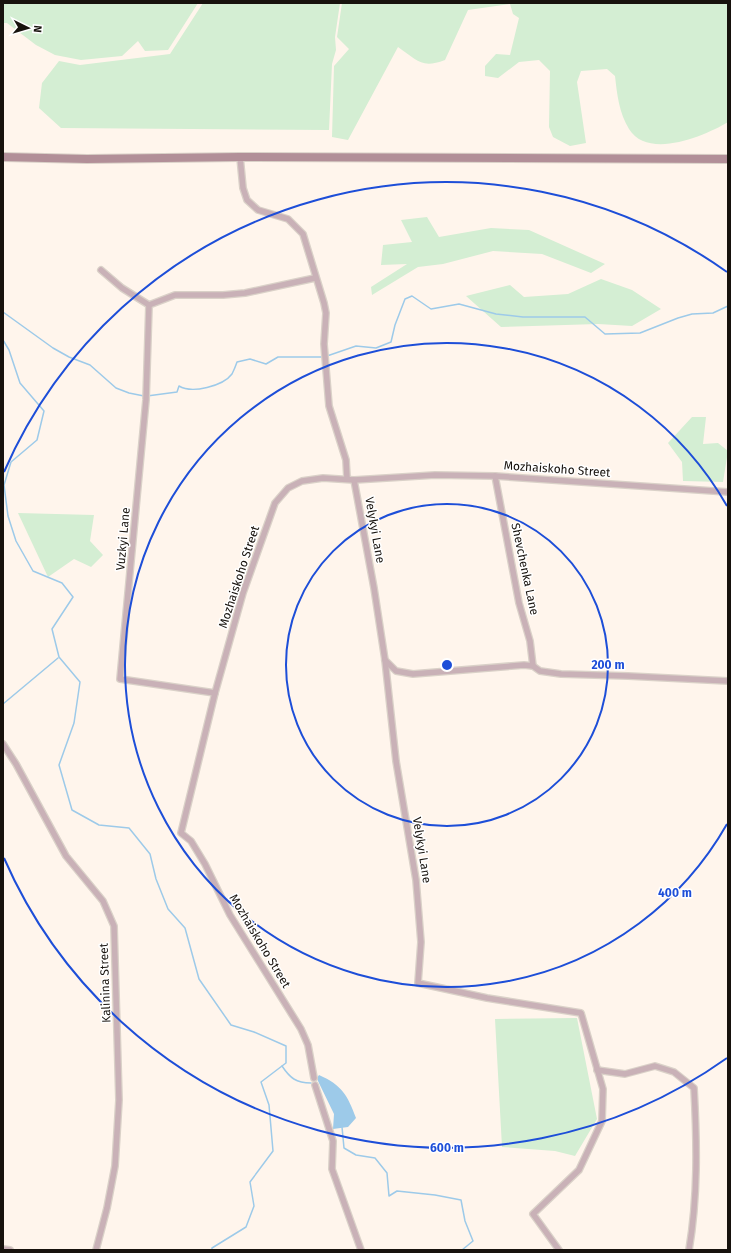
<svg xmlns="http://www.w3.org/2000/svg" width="731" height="1253" font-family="'Fira Sans',sans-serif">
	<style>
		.green { fill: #d4eed3 }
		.water { fill: #9dcae9 }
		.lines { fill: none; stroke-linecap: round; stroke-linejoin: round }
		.stream { stroke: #9dcae9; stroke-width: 1.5 }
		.minor-casing { stroke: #dad1c8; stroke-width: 8 }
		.secondary-casing { stroke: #dad1c8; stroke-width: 10 }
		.minor { stroke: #c9b1b7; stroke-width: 5.5 }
		.secondary { stroke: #b28f98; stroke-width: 8 }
		.ring { fill: none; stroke: #1d4ed8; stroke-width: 2 }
		.labels { text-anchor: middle; stroke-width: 3; stroke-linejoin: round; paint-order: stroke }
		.street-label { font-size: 12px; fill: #17120d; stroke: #fff }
		.centre { fill: #1d4ed8; stroke: #fff; stroke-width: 2 }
		.ring-label { font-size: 12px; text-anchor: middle; font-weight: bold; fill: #1d4ed8; stroke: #fff; stroke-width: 3; stroke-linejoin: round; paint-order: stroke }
	</style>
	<rect width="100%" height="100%" fill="#fff5ec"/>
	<g class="green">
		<polygon points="3,3 198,3 168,50 145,51 138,41 122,56 81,60 55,55 36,45 7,23 3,23"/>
		<polygon points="203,3 340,3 335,37 336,50 332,64 329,130 61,128 39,108 42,83 59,61 80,65 170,54"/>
		<path d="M342 3H728V122C705 136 648 160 629 129 619 113 617 94 615 76L607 69 581 71 577 82 586 143 570 146 553 137 549 127 550 71 539 60 519 62 498 78 485 76V66L496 54 510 55 519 18 513 14 510 4 468 10 445 60C421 69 417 60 398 47L348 140 332 137 334 66 349 49 337 37Z"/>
		<polygon points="427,217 439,237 491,228 529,230 605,264 591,273 542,254 493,251 443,264 418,267 372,295 371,287 407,264 381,265 383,245 412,242 401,220"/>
		<polygon points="601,279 632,290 661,309 632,326 598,324 501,327 466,296 510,285 524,297 568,294"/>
		<polygon points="692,417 706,417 703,444 718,443 728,451 723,482 683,481 682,462 668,443"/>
		<polygon points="18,513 94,515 90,541 103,555 91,567 74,559 48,577"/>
		<polygon points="577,1018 597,1119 575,1156 555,1151 502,1147 495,1019"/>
	</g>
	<path class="water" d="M319 1075C342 1085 348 1096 356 1118L348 1127 333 1129 334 1114 318 1081 317 1078Z"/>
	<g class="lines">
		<g class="stream">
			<polyline points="3,312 53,348 69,357 90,365 116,388 129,393 144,396"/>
			<path d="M3 340 9 350 20 383 44 411 37 440 11 462 4 485 8 516 16 541 33 571 62 583 73 597 52 629 59 657 80 682 74 723 59 765 72 810 99 825 129 828 150 854 156 879 168 909 185 928 199 979 231 1025 254 1032 286 1046V1063L282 1066C290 1078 296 1083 311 1083"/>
			<polyline points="327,356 356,346 376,348 391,342 395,325 405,299 412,296 431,309 459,304 496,314 523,317 585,317 605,334 640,333 678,318 692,314 713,313 728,306"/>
			<path d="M147 396 177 392 179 386C192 394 223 386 232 374 234 370 236 365 237 362L250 359 266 364 278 357H321"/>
			<polyline points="3,704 58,658"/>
			<polyline points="342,1127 344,1148 356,1155 375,1158 387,1173 389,1196 397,1191 435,1195 461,1200 465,1221 473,1241 462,1250"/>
			<polyline points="212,1250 212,1248 246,1227 254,1206 250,1182 273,1151 269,1105 261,1082 282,1066"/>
		</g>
		<g class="minor-casing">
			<g id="minor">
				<polyline points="240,157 243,188 247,200 258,210 288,219 303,234 324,303 326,313 324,344 329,406 346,460 347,478"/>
				<polyline points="101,270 122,288 149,305"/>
				<polyline points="495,476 519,603 530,641 533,666"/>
				<polyline points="354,480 374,588 385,660 396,761 416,880 421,942 418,983 487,998 581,1013 603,1089 602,1121 579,1170 533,1214 559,1250"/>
				<polyline points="385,660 396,671 413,674 524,665 533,666 540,671 561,674 628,676 728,681"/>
				<polyline points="215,693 120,679 146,400 149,305 175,295 223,295 245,293 315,278"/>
				<polyline points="3,744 16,764 66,856 103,901 114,926 119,1100 115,1166 107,1208 96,1250"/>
				<path d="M597 1070 625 1074 655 1066 674 1072 694 1088C697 1143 698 1196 689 1250"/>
				<polyline points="314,1078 308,1045 301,1029 230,915 205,864 191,841 181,833 215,693 243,593 275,503 288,488 302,481 323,478 354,480 435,475 495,476 728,492"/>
				<polyline points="315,1085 333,1141 332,1169 361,1250"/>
				<polyline points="3,1249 10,1250"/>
			</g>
		</g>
		<g class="secondary-casing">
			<polyline id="secondary" points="3,157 87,159 240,157 728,159"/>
		</g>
		<use href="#minor" class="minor"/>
		<use href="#secondary" class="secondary"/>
	</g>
	<g class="ring">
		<circle cx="447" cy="665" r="161"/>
		<path d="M727 824A322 322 0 1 1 727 506"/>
		<path d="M727 1058A483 483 0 0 1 4 858M4 472A483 483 0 0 1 727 272"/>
	</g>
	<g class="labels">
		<g class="street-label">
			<text transform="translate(557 469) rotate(4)" y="4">Mozhaiskoho Street</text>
			<text transform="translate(375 530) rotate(80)" y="4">Velykyi Lane</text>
			<text transform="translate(123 539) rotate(-85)" y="4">Vuzkyi Lane</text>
			<text transform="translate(525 569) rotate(78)" y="4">Shevchenka Lane</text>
			<text transform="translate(239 577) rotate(-72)" y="4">Mozhaiskoho Street</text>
			<text transform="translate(422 850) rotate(81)" y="4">Velykyi Lane</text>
			<text transform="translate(260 941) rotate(59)" y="4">Mozhaiskoho Street</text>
			<text transform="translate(105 983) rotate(-92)" y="4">Kalinina Street</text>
		</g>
	</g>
	<circle cx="447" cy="665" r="6" class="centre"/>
	<g class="ring-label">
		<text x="608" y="669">200 m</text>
		<text x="675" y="897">400 m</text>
		<text x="447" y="1152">600 m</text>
	</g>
	<rect width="731" height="1253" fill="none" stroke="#17120d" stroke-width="8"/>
	<g transform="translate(28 28) rotate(95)" stroke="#ffffff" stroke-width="3" paint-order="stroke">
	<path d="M0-3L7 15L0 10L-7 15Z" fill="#17120d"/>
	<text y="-6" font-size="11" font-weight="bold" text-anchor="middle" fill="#17120d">N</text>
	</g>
</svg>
